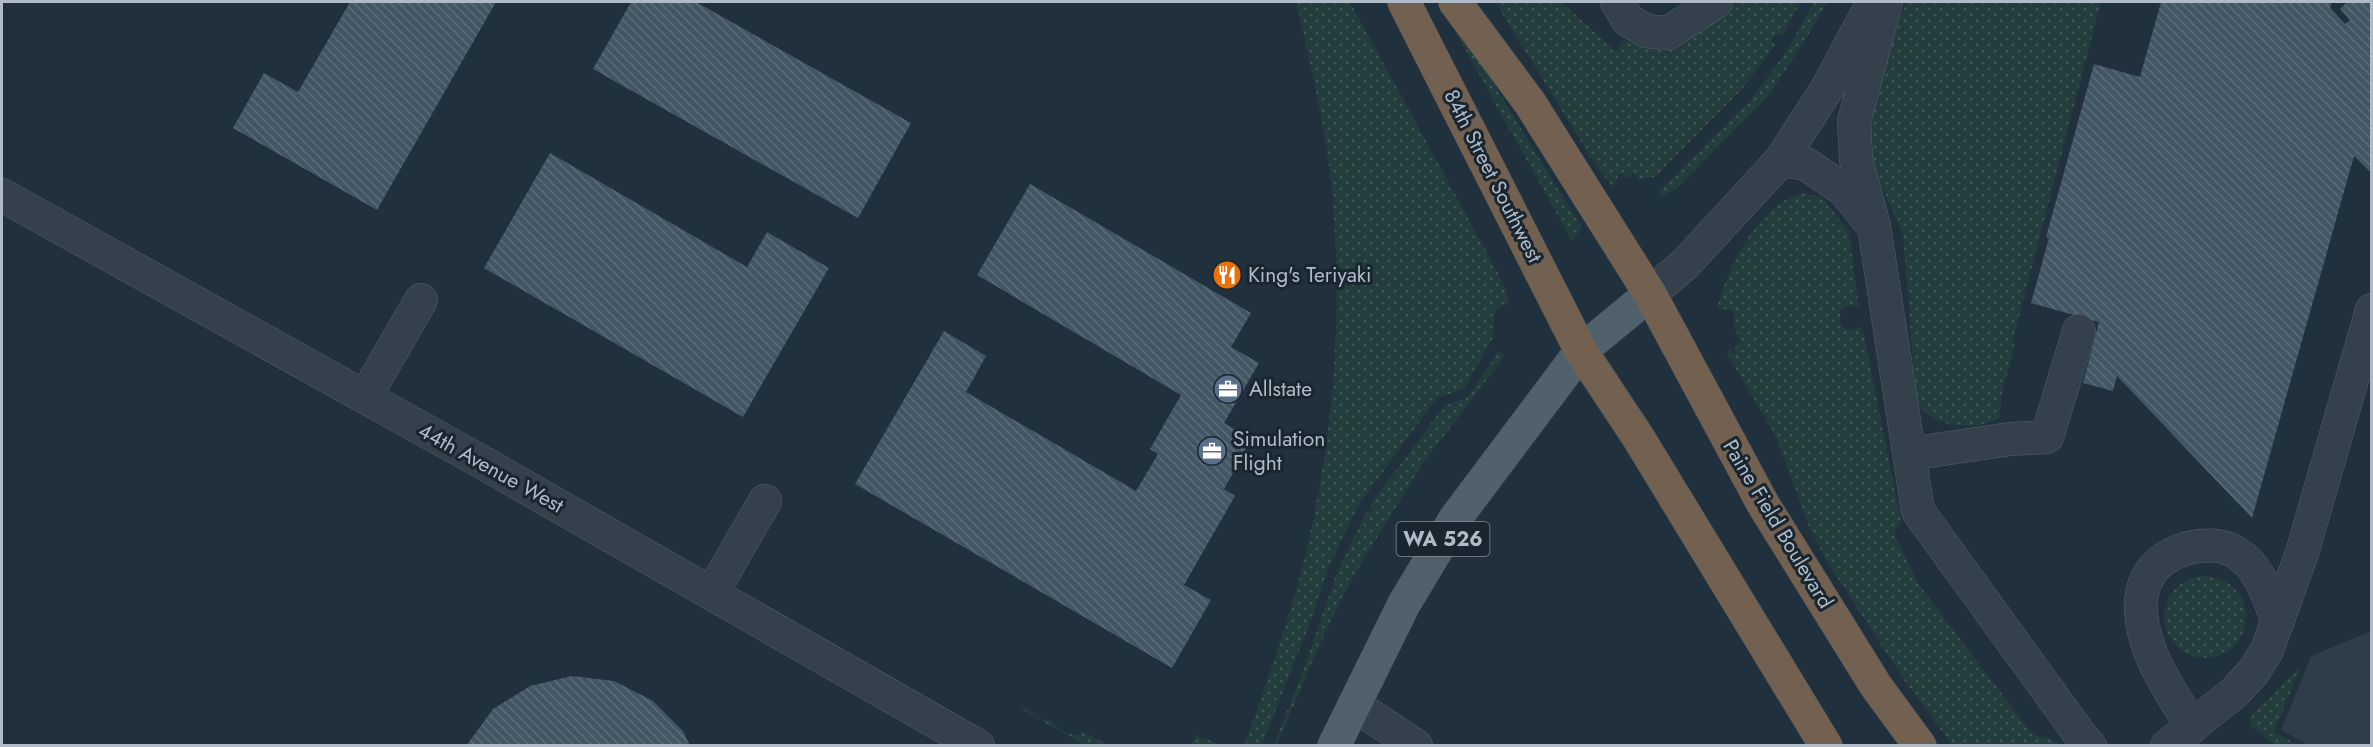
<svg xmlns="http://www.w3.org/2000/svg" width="2373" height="747" font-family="Jost,sans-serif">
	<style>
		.airport { fill: #2e3d49 }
		.grass { fill: url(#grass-dots) }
		.building { fill: url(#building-back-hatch) }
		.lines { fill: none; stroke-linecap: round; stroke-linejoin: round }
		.minor-casing { stroke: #525f69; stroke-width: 34 }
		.major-casing { stroke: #404d58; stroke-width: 34 }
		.highway-casing { stroke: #3f4c56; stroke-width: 34 }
		.minor { stroke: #34414c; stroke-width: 33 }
		.major { stroke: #51616c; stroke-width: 33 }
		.highway { stroke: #726050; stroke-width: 33 }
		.labels { text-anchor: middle; stroke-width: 6; stroke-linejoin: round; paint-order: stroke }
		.shield { fill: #192630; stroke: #828f9a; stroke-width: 1.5 }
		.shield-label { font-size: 20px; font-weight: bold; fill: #afbcc8 }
		.street-label { font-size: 21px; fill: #afbcc8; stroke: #192630 }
		.poi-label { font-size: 21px; fill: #afbcc8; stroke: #192630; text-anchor: start }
	</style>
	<defs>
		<pattern id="grass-dots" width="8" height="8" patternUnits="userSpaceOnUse" patternTransform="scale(1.5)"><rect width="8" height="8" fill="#223d3c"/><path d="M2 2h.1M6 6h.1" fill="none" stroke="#405757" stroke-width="1.8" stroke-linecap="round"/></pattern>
		<pattern id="building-back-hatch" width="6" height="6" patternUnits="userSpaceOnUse" patternTransform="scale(1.5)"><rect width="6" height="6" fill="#435663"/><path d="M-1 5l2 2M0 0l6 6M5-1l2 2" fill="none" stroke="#5c6c78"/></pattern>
	</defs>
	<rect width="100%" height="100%" fill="#20303c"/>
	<polygon class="airport" points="2371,631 2371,745 2308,745 2281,730 2311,656"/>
	<g class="grass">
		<path d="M1296 2H1350L1497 271 1506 290 1509 304 1495 309 1493 338 1464 389 1437 398 1358 506 1328 569 1312 618 1262 745H1244C1263 693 1282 640 1297 586 1336 447 1348 282 1325 139 1317 93 1307 47 1296 2Z"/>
		<polygon points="1495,2 1561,2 1616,51 1624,40 1634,43 1664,45 1739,2 1801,2 1782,36 1777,33 1771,41 1776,44 1742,89 1655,177 1638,179 1637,176 1632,173 1630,177 1619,174 1613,187 1596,166"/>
		<polygon points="1814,2 1827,2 1803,44 1768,96 1675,190 1661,197 1659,191 1752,98 1786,52"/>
		<path d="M1906 2H2101L2012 344 2015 345 2002 393 1999 418C1975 432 1928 428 1916 400L1903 234 1877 176 1869 147 1871 101Z"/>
		<polygon points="1444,12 1450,13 1582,228 1572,241"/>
		<path d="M1804 193 1822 197 1849 232 1859 308C1850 305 1846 305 1840 312L1841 326 1845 329H1856L1858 326 1863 329 1901 520 1894 534 1918 583 2033 735 2048 738 2063 745H1952L1902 677 1826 560 1809 527 1776 437 1726 352 1730 350 1732 354 1736 353 1733 348 1741 343 1734 326V310L1717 309C1726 269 1760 201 1804 193Z"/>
		<polygon points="1498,352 1504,355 1498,365 1424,462 1357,570 1342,598 1314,657 1277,745 1274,745 1307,660 1338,570 1367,510 1371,512 1373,508 1370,505 1444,406 1468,397"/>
		<circle cx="2205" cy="617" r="41"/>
		<polygon points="2301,666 2274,732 2297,745 2275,745 2250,725 2251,715"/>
		<path d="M1027 708C1035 715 1040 721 1051 720 1057 730 1067 735 1079 735L1082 731 1108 745H1085L1021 709Z"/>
		<polygon points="1196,735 1221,745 1191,745"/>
	</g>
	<g class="building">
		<polygon points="350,2 496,2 377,210 233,128 264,73 298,92"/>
		<polygon points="631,2 696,2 911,123 858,218 593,69"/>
		<polygon points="2161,2 2332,2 2330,8 2345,24 2350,20 2340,9 2347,2 2372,2 2372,174 2354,156 2252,518 2117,376 2113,391 2083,383 2099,322 2031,303 2049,238 2046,237 2094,64 2140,77"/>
		<polygon points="550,153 747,267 767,232 829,268 743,417 484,268"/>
		<polygon points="1030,184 1251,313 1231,347 1259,363 1224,423 1252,439 1224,489 1235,496 1184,585 1211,600 1172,668 855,484 944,331 986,356 966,392 1136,491 1158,454 1150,449 1181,395 977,275"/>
		<polygon points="572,676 614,681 653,701 683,731 690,746 466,746 493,709 530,686"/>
	</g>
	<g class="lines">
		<g class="minor-casing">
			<g id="minor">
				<polyline points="1617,2 1628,20 1646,31 1668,33 1716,2"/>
				<polyline points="1886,2 1854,121 1856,160 1874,226 1918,511 2081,736 2090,746"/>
				<polyline points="1781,160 1806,164 1844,190 1870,222"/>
				<polyline points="2,195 480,461 978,746"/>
				<polyline points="1650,294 1686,263 1781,160 1828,87 1870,8"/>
				<polyline points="365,397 421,300"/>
				<polyline points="1909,454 2010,439 2047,437 2079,331"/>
				<polyline points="712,593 765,501"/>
				<polyline points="1354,705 1416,746"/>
				<path d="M2192 727C2171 691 2143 654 2141 611 2140 599 2143 585 2149 575 2164 549 2210 537 2235 552 2260 567 2268 596 2278 621"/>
				<polyline points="2167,746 2235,692 2254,671 2267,650 2302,553 2372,310"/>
			</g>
		</g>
		<g class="major-casing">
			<polyline id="major" points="1334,746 1404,604 1455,519 1581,351 1650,294"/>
		</g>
		<g class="highway-casing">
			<g id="highway">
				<polyline points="1404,2 1581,351 1638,437 1826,746"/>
				<polyline points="1455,2 1530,103 1650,294 1763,504 1876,686 1920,746"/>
			</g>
		</g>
		<use href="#minor" class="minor"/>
		<use href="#major" class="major"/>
		<use href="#highway" class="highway"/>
	</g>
	<defs>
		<g id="restaurant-disc" transform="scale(1.5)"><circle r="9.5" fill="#e8710a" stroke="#192630"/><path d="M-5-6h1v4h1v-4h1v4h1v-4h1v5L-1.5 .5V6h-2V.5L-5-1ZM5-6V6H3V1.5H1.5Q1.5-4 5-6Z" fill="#fff"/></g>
		<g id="office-disc" transform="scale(1.5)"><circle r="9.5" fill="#5c6f8a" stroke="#192630"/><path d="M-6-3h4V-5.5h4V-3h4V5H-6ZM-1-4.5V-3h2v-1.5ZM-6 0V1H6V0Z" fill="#fff"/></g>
	</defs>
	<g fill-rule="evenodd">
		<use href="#restaurant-disc" x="1227" y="275"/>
		<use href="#office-disc" x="1228" y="389"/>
		<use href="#office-disc" x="1212" y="451"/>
	</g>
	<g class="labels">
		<rect class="shield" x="1396.5" y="522" width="93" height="34" rx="4.5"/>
		<g class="shield-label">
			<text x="1443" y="546">WA 526</text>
		</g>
		<g class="street-label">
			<text transform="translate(1493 176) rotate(63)" y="7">84th Street Southwest</text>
			<text transform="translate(491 468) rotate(29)" y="7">44th Avenue West</text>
			<text transform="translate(1778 524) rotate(59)" y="7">Paine Field Boulevard</text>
		</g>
		<g class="poi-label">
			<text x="1248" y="282">King's Teriyaki</text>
			<text x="1249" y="396">Allstate</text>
			<text x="1233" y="446">Simulation<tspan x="1233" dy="24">Flight</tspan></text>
		</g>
	</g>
	<rect width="2373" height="747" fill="none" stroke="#afbcc8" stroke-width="6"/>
</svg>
